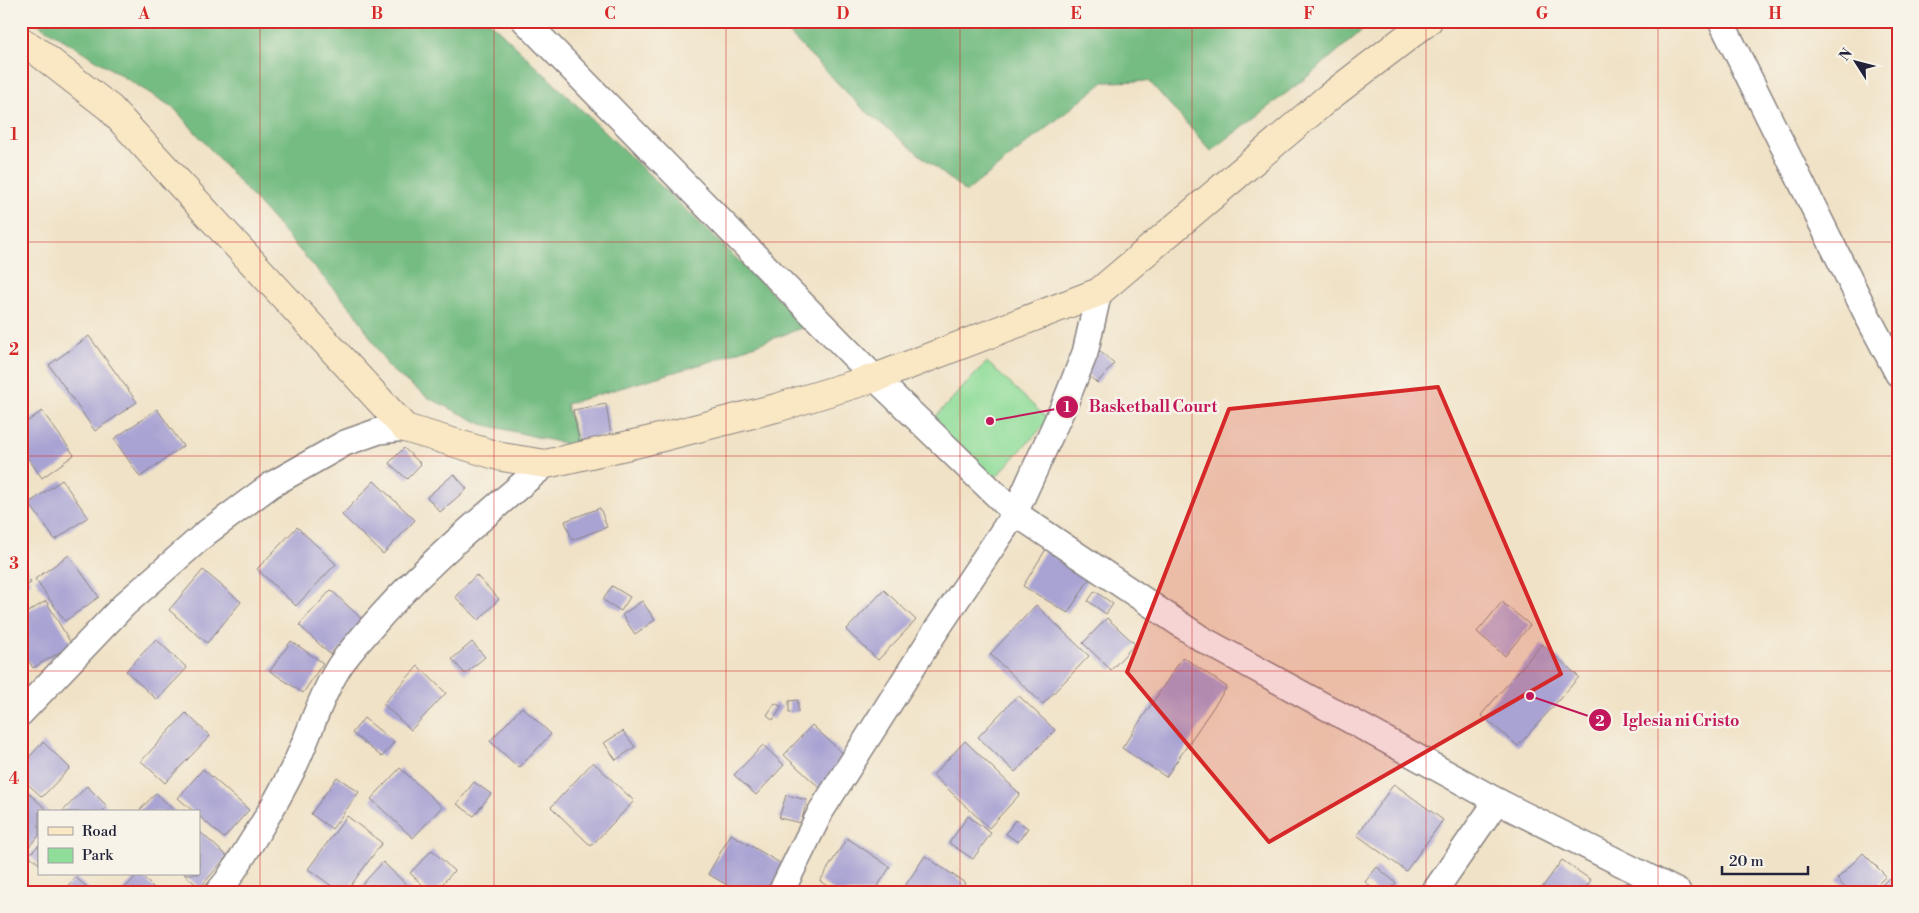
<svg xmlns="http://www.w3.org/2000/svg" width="1919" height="913" font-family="'Libre Bodoni',serif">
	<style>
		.green { fill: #90dd9a; stroke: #59806a }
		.forest { fill: #74bc82; stroke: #4b6f5e }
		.building { fill: #a9a3d3 }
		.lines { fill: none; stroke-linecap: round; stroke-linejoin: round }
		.street-casing { stroke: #898280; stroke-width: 28 }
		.secondary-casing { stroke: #898280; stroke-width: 30 }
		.street { stroke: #fff; stroke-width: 25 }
		.secondary { stroke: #fae7c3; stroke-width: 28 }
		.marked { fill: #d62828; fill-opacity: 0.2; stroke: #d62828; stroke-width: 4; stroke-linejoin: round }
		.grid { fill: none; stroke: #d62828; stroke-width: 1; stroke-opacity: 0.55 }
		.leader { fill: none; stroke: #c2185b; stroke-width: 2 }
		.callout-dot { fill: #c2185b; stroke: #f7f3e8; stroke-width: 2 }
		.mark-label { font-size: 15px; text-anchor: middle; font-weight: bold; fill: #fff }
		.callout-label { font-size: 16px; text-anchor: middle; font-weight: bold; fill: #c2185b; stroke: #f7f3e8; stroke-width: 5; stroke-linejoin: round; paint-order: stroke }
		.neatline { fill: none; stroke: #d62828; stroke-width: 2 }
		.grid-label { font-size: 16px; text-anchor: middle; font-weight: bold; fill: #d62828 }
	</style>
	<rect width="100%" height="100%" fill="#f7f3e8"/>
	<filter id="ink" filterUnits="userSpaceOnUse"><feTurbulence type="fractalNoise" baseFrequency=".02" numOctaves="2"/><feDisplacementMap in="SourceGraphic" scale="10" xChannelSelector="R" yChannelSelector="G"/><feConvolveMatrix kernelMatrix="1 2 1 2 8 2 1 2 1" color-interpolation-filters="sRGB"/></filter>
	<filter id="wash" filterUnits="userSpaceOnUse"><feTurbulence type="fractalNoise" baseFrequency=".0096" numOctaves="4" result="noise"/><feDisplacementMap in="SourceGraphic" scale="20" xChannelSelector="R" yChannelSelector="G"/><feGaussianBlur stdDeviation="1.12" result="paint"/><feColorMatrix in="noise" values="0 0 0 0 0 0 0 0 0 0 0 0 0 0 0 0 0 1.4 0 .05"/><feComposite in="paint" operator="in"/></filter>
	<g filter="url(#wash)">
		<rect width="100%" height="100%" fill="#f0e2c6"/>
		<polygon class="green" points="987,362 1049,420 993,480 931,421"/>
		<g class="forest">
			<polygon points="33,21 489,21 807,326 712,361 566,404 579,447 482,424 427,397 390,369 356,314 174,108"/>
			<polygon points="777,21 1373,21 1311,74 1211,151 1149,81 1104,82 966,192 862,108"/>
		</g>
		<g id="blocks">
			<g class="building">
				<polygon points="89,336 137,402 95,431 49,365"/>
				<polygon points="1100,351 1114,364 1097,383 1083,370"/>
				<polygon points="606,404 611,435 579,441 573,410"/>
				<polygon points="157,409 183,446 140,477 114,439"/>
				<polygon points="42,411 74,455 42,478 21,448 21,426"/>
				<polygon points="404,448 421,464 407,479 389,463"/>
				<polygon points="454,474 467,489 440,512 427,497"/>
				<polygon points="62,480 88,517 55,540 29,503"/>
				<polygon points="374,481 415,520 383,554 342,515"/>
				<polygon points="600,508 607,527 572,540 565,521"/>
				<polygon points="297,527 336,564 296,606 257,569"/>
				<polygon points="1048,546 1093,573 1068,613 1023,586"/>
				<polygon points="69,555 99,597 65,621 35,579"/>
				<polygon points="21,566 31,583 21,588"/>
				<polygon points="203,570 241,602 207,643 169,610"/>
				<polygon points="476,575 499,599 479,620 455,597"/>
				<polygon points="612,586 630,597 621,611 603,600"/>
				<polygon points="331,590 366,623 333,657 299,625"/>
				<polygon points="884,590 916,620 878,660 846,630"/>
				<polygon points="1095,591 1113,604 1106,614 1088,601"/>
				<polygon points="46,601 72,645 33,668 21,648 21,616"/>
				<polygon points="642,601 655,620 635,634 622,615"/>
				<polygon points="1502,602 1530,625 1505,656 1477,632"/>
				<polygon points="1036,605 1089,656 1043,704 990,654"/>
				<polygon points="1107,618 1135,644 1111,670 1083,643"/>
				<polygon points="156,639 187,668 157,700 126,671"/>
				<polygon points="291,641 323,663 303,693 270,671"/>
				<polygon points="472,642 485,657 465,674 452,659"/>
				<polygon points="1542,644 1579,677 1518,746 1481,715"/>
				<polygon points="1183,657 1227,687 1166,777 1122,748"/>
				<polygon points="418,666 446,693 411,730 383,704"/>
				<polygon points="1018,695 1055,730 1015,772 978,737"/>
				<polygon points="798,700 798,712 789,713 789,701"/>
				<polygon points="775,703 782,707 773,720 767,715"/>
				<polygon points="522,707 551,734 519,768 490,741"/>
				<polygon points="186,713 210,736 165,783 141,761"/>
				<polygon points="364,718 394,742 382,757 352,733"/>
				<polygon points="812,725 851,761 823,791 784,755"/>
				<polygon points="623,731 635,747 616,760 604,743"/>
				<polygon points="965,741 1020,794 989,828 933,775"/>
				<polygon points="43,742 70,768 42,797 21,778 21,766"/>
				<polygon points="763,745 784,765 756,795 734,775"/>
				<polygon points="593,762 634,801 591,846 551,807"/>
				<polygon points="400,768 442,807 413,838 371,799"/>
				<polygon points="203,769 249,810 224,838 199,816 199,812 194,812 178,798"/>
				<polygon points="337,777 359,792 332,829 311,814"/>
				<polygon points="474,782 491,794 474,816 457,804"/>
				<polygon points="1394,784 1443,820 1406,871 1357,835"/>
				<polygon points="21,786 49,812 39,812 39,836 23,853 21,851"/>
				<polygon points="87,786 107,806 102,812 62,812"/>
				<polygon points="156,793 176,812 138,812"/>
				<polygon points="786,795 807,800 801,823 779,818"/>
				<polygon points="347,816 382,843 346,892 340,892 308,869"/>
				<polygon points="968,816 991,833 973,859 949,843"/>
				<polygon points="1015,820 1028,828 1018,842 1006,834"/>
				<polygon points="199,831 227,856 200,888 184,874 199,874"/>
				<polygon points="731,834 785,866 770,892 739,892 708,874"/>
				<polygon points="847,838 890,867 874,892 836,892 820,881"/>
				<polygon points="39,845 39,864 29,855"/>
				<polygon points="432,850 454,871 435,892 430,892 410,873"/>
				<polygon points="1863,853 1886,876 1870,892 1849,892 1837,879"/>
				<polygon points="925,856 965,883 959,892 901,892"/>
				<polygon points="1562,860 1591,880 1583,892 1539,892"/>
				<polygon points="383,862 414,892 355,892"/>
				<polygon points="1377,867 1396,883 1389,892 1377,892 1365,882"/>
				<polygon points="138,874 140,874 158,892 121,892"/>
				<polygon points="75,877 93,892 63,892"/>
				<polygon points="1889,878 1898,887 1898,892 1875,892"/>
				<polygon points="1628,882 1639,892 1619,892"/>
			</g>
		</g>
	</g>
	<g filter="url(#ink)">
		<use href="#blocks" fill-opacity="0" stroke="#898280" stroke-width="1"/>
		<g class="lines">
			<g class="street-casing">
				<g id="street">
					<polyline points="525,21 875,378 1015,513 1202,639 1497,801 1678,892"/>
					<polyline points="1721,21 1870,321 1898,374"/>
					<polyline points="21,713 124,605 206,533 271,485 345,443 379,431 405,428"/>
					<path d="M218 892 227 881C250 845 273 809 292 771 310 735 320 694 343 661 355 645 369 630 382 615 432 559 489 512 546 464"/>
					<polyline points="781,892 821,811 933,635 1015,513 1065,403 1085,353 1099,292"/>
					<polyline points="1434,892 1497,801"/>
				</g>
			</g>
			<g class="secondary-casing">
				<polyline id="secondary" points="21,41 38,52 110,108 405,428 502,457 546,464 647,441 776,408 875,378 1099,292 1329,97 1428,21"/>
			</g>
			<use href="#street" class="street"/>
			<use href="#secondary" class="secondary"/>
		</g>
	</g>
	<path class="marked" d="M1438 387 1561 674 1269 842 1127 672 1229 409Z"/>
	<path class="grid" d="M260 21V892M494 21V892M726 21V892M960 21V892M1192 21V892M1426 21V892M1658 21V892M21 242H1898M21 456H1898M21 671H1898"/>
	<path class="leader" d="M990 421L1067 407M1530 696L1600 720"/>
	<g class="callout-dot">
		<circle cx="990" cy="421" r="5"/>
		<circle cx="1530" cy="696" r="5"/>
		<circle cx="1067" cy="407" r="12"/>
		<circle cx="1600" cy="720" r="12"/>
	</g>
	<g class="mark-label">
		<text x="1067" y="412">1</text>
		<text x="1600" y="726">2</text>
	</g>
	<g class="callout-label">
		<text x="1153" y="412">Basketball Court</text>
		<text x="1681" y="726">Iglesia ni Cristo</text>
	</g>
	<rect width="1919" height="913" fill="none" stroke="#f7f3e8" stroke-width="55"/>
	<rect x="38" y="810" width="162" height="65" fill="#f7f3e8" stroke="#a29fa3"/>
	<rect x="48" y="827" width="25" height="8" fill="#fae7c3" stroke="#a29fa3"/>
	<text x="82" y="836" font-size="15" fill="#22223b">Road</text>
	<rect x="48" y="848" width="25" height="15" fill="#90dd9a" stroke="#a29fa3"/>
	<text x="82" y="860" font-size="15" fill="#22223b">Park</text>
	<g transform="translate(1856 62) rotate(306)" stroke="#f7f3e8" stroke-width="4" paint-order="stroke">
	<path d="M0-4L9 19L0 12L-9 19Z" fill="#22223b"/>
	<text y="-8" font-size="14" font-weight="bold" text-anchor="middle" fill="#22223b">N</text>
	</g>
	<path d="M1722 866v8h86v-8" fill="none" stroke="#22223b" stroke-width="2.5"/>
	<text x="1729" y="866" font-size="15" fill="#22223b" stroke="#f7f3e8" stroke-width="4" paint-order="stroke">20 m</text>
	<rect x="28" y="28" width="1864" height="858" class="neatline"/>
	<g class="grid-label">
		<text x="144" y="19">A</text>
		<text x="377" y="19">B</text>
		<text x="610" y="19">C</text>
		<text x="843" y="19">D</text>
		<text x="1076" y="19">E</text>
		<text x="1309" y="19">F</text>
		<text x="1542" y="19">G</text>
		<text x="1775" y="19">H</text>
		<text x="14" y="140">1</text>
		<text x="14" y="355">2</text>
		<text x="14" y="569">3</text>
		<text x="14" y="784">4</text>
	</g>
</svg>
